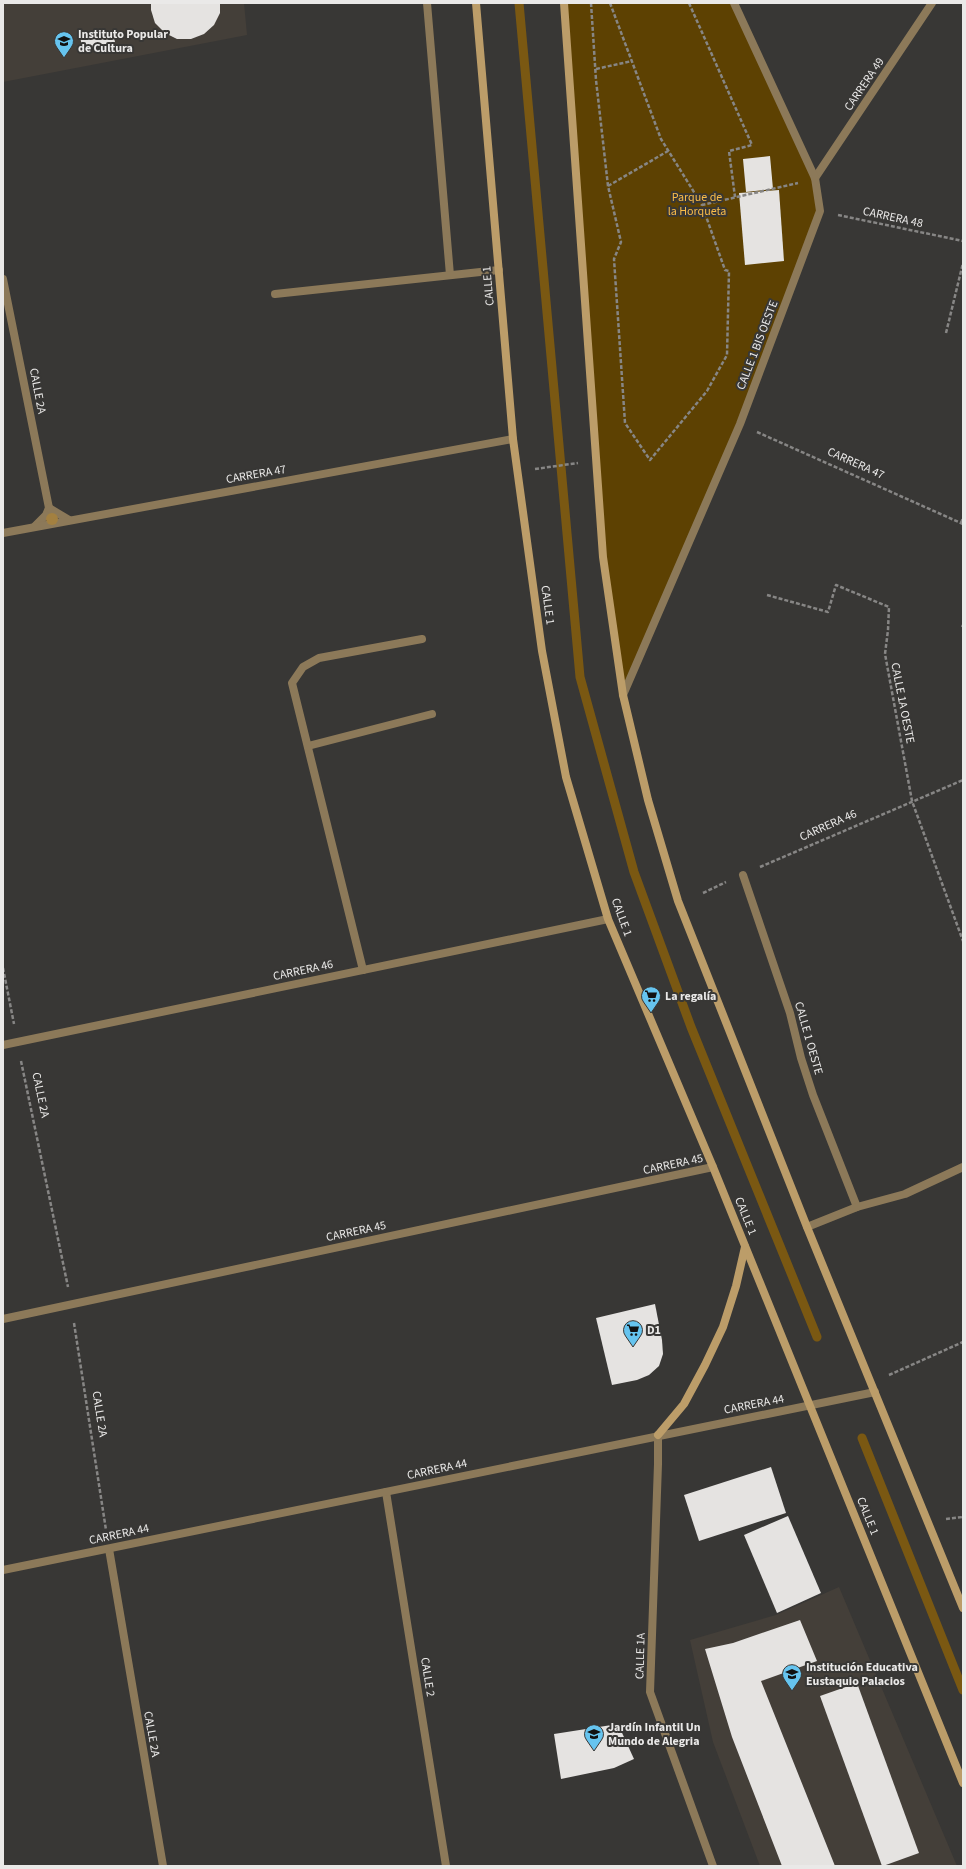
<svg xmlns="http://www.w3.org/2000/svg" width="966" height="1869" font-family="'Source Sans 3',sans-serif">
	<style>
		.built { fill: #443f39 }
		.green { fill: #5d4102 }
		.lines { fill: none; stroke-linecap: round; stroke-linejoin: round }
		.stream { stroke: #7a5812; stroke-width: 9 }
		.building { fill: #e5e3e1 }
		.path { stroke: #878685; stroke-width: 2.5; stroke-dasharray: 4 2; stroke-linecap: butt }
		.service { stroke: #8c7959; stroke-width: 8 }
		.minor { stroke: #8c7959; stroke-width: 8 }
		.tertiary { stroke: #8c7959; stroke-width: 8 }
		.secondary { stroke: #bc9d69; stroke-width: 8 }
		.tree { fill: #a38040 }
		.labels { text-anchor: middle; stroke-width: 4; stroke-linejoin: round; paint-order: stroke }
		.poi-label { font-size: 12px; font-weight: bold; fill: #eae9e8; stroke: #383735; text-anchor: start }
		.street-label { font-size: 12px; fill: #eae9e8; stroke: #383735 }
		.park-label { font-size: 12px; fill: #fabc49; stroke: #383735 }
	</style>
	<rect width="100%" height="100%" fill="#383735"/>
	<g class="built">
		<polygon points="3,3 244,3 247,35 3,82"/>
		<polygon points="839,1587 957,1866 760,1866 713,1742 690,1640 776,1615"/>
	</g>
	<polygon class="green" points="564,3 734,3 815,178 820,211 740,424 623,695 603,557"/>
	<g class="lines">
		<g class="stream">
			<polyline points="519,3 580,677 634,872 691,1027 817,1337"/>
			<polyline points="862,1438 963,1690"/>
		</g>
	</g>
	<g class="building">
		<polygon points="151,3 220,3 220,13 214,25 204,34 191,39 177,39 165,33 155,23 151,10"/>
		<polygon points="112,30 115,42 83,50 80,37"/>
		<polygon points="770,156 773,189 746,192 743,159"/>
		<polygon points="779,190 784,261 745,265 739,193"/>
		<polygon points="655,1304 662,1340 663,1354 659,1366 649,1375 637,1380 612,1385 596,1318"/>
		<polygon points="771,1467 786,1513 699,1541 684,1495"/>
		<polygon points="788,1516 821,1593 777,1613 744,1535"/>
		<polygon points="800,1620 817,1661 761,1681 835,1866 782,1866 732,1737 705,1649 733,1643"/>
		<polygon points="857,1683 919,1853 883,1866 882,1866 820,1696"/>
		<polygon points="618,1724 634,1759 614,1768 561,1779 554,1734"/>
	</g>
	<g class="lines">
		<g class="path">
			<polyline points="591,3 596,80 608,186 621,242 614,259 625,423 650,460 707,391 727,355 729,271 725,270 702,205 798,183"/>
			<polyline points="610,3 661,139 702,205"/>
			<polyline points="689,3 752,145 729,151 735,197"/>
			<polyline points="596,69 632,61"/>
			<polyline points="608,186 668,151"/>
			<polyline points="838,215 963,241"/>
			<polyline points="946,333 963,263"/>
			<polyline points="757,432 963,524"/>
			<polyline points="535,469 578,463"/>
			<polyline points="961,523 963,518"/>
			<polyline points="767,595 828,612 836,585 889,607 888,630 885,654 912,801 963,941"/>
			<polyline points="962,627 963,625"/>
			<polyline points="760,867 963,780"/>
			<polyline points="703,893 726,882"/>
			<polyline points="3,968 14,1024"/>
			<polyline points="21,1061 68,1287"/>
			<polyline points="74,1323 106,1530"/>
			<polyline points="889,1375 963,1342"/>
			<polyline points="946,1519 963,1517"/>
		</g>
		<g class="service">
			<polyline points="427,3 450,275"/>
			<polyline points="275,294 499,270"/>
			<polyline points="308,746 432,714"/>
			<polyline points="363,970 292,683 303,667 319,658 422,639"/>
		</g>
		<g class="minor">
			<polyline points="815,178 932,3"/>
			<polyline points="3,279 49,508 46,515 35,526"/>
			<polyline points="49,508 69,520"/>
			<polyline points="3,533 513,439"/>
			<polyline points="623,695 740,424 820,211 815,178 734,3"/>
			<polyline points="743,875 790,1013 801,1058 813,1095 857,1207"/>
			<polyline points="3,1045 608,919"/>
			<polyline points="807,1227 857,1207 905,1194 963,1167"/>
			<polyline points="3,1319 713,1167"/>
			<polyline points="658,1435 658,1464 650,1692 713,1866"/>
			<polyline points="386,1492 446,1866"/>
			<polyline points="109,1549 163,1866"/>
		</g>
		<polyline class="tertiary" points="3,1570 875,1392"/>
		<g class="secondary">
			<polyline points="476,3 513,439 542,651 566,777 608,919 713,1167 963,1783"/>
			<polyline points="564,3 603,557 623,695 648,800 678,901 807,1227 963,1608"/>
			<polyline points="658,1435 684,1404 705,1365 723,1327 736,1286 745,1247"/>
		</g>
	</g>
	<circle class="tree" cx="52" cy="519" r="6"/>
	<defs>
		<g id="university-pin" transform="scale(1)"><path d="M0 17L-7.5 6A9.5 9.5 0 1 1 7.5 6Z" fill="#66c4ef" stroke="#383735"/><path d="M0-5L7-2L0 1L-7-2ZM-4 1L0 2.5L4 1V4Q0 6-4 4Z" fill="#111"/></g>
		<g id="supermarket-pin" transform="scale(1)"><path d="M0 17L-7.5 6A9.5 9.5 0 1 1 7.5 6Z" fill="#66c4ef" stroke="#383735"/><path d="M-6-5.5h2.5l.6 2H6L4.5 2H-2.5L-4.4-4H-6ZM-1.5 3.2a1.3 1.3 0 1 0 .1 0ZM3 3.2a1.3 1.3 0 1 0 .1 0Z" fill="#111"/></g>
		<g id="school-pin" transform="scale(1)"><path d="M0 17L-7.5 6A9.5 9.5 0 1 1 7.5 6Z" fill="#66c4ef" stroke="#383735"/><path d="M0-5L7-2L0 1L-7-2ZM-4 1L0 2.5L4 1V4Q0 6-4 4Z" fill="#111"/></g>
	</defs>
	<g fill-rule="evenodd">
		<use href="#university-pin" x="64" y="41"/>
		<use href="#supermarket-pin" x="651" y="996"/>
		<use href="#supermarket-pin" x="633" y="1330"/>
		<use href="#school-pin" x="792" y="1674"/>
		<use href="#school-pin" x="594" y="1734"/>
	</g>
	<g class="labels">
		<g class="poi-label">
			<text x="78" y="38">Instituto Popular<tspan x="78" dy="14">de Cultura</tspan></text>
			<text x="665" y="1000">La regalía</text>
			<text x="647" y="1334">D1</text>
			<text x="806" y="1671">Institución Educativa<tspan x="806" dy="14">Eustaquio Palacios</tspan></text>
			<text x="608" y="1731">Jardín Infantil Un<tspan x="608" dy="14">Mundo de Alegria</tspan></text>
		</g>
		<g class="street-label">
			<text transform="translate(864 84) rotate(-56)" y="4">CARRERA 49</text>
			<text transform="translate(893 217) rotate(12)" y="4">CARRERA 48</text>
			<text transform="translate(488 286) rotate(-95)" y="4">CALLE 1</text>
			<text transform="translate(757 345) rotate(-69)" y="4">CALLE 1 BIS OESTE</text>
			<text transform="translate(38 391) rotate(79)" y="4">CALLE 2A</text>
			<text transform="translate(856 463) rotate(24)" y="4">CARRERA 47</text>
			<text transform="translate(256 474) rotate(-10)" y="4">CARRERA 47</text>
			<text transform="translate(548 605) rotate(82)" y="4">CALLE 1</text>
			<text transform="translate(903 703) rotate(79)" y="4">CALLE 1A OESTE</text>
			<text transform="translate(828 825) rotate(-24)" y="4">CARRERA 46</text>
			<text transform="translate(622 917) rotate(70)" y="4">CALLE 1</text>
			<text transform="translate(303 970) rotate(-12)" y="4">CARRERA 46</text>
			<text transform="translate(809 1038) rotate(74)" y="4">CALLE 1 OESTE</text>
			<text transform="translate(41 1095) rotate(78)" y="4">CALLE 2A</text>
			<text transform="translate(673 1164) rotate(-12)" y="4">CARRERA 45</text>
			<text transform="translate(746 1216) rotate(68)" y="4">CALLE 1</text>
			<text transform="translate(356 1231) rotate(-12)" y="4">CARRERA 45</text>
			<text transform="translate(754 1404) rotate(-11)" y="4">CARRERA 44</text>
			<text transform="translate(100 1414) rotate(81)" y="4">CALLE 2A</text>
			<text transform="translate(437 1469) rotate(-12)" y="4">CARRERA 44</text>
			<text transform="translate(868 1516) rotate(68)" y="4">CALLE 1</text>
			<text transform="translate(119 1534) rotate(-12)" y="4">CARRERA 44</text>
			<text transform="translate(640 1656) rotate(-88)" y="4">CALLE 1A</text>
			<text transform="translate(428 1677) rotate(81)" y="4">CALLE 2</text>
			<text transform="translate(152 1734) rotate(80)" y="4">CALLE 2A</text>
		</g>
		<g class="park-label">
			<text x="697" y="201">Parque de<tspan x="697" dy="14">la Horqueta</tspan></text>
		</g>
	</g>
	<rect width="966" height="1869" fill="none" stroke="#eae9e8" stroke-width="8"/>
</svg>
